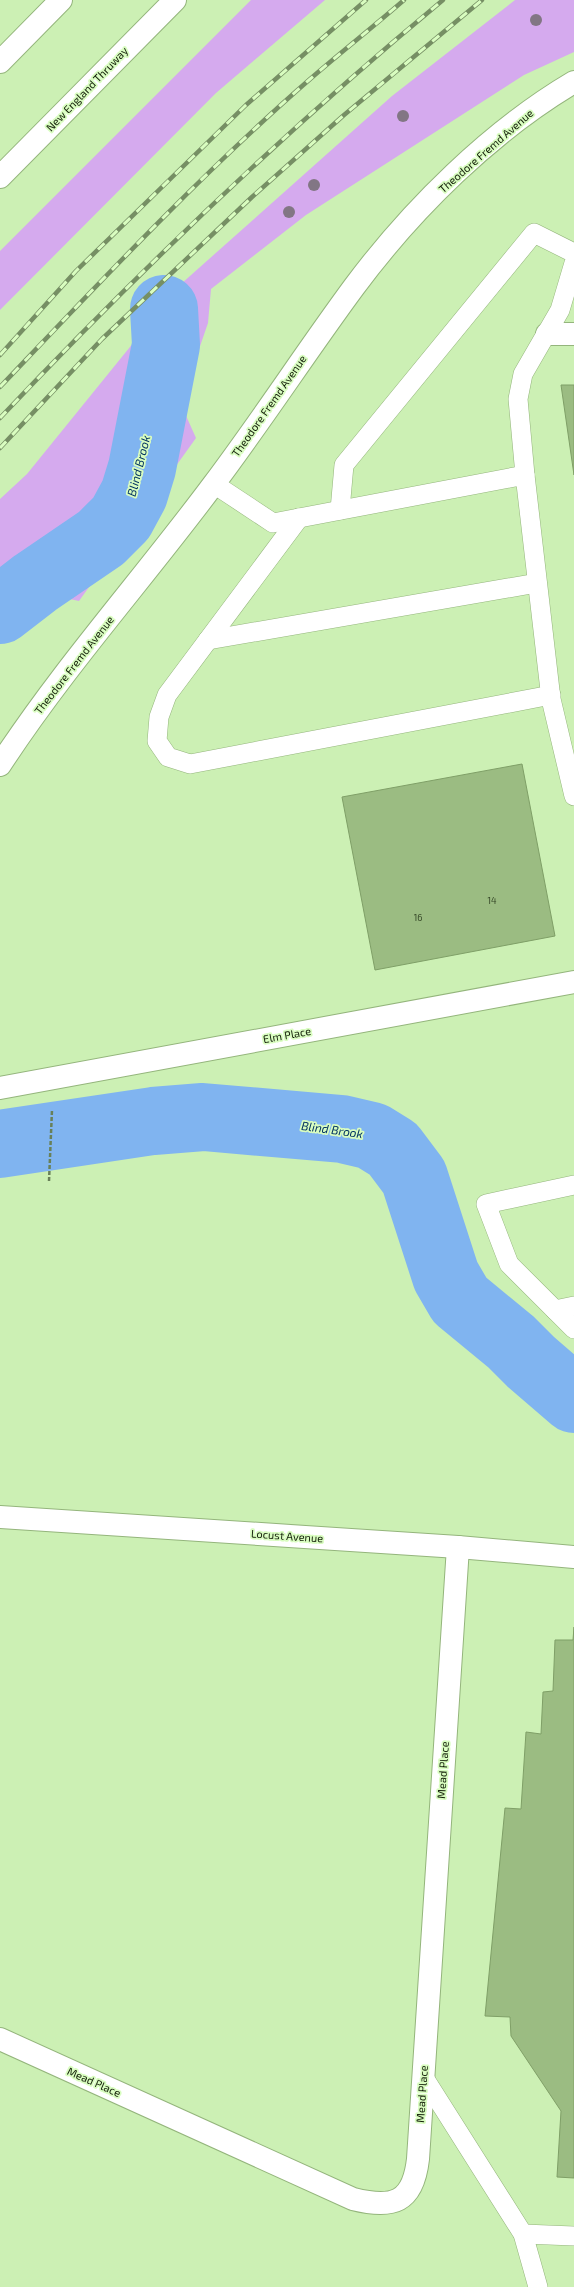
<svg xmlns="http://www.w3.org/2000/svg" width="574" height="2287" font-family="'Exo 2',sans-serif">
	<style>
		.green { fill: #d5aaee }
		.lines { fill: none; stroke-linecap: round; stroke-linejoin: round }
		.river { stroke: #80b4f0; stroke-width: 68 }
		.building { fill: #9bbc82; stroke: #7f9f67 }
		.lane-casing { stroke: #94b57c; stroke-width: 20 }
		.street-casing { stroke: #94b57c; stroke-width: 24 }
		.secondary-casing { stroke: #94b57c; stroke-width: 24 }
		.highway-casing { stroke: #94b57c; stroke-width: 24 }
		.path { stroke: #688058; stroke-width: 2.5; stroke-dasharray: 4 2; stroke-linecap: butt }
		.lane { stroke: #fff; stroke-width: 19 }
		.street { stroke: #fff; stroke-width: 22 }
		.secondary { stroke: #fff; stroke-width: 22 }
		.highway { stroke: #fff; stroke-width: 22 }
		.rail-casing { stroke: #768f64; stroke-width: 4.5 }
		.rail { stroke: #d9fdc0; stroke-width: 3; stroke-dasharray: 9; stroke-linecap: butt }
		.tree { fill: #827684 }
		.labels { text-anchor: middle; stroke-width: 3.5; stroke-linejoin: round; paint-order: stroke }
		.number-label { font-size: 9px; fill: #344626 }
		.street-label { font-size: 11px; fill: #121e08; stroke: #d9fdc0 }
		.water-label { font-size: 12px; font-style: italic; fill: #023361; stroke: #d9fdc0 }
	</style>
	<rect width="100%" height="100%" fill="#ccf0b4"/>
	<g class="green">
		<polygon points="251,0 325,0 216,93 0,310 0,251"/>
		<polygon points="515,0 574,0 574,52 524,75 306,215 211,289 208,323 187,384 183,409 196,438 79,601 46,594 35,596 0,635 0,499 27,474 181,284 392,96"/>
	</g>
	<g class="lines">
		<g class="river">
			<polyline points="0,610 35,583 101,538 121,518 134,494 142,468 166,345 164,309"/>
			<polyline points="0,1144 153,1121 203,1117 342,1129 372,1136 393,1149 414,1177 446,1276 460,1300 511,1342 531,1362 574,1399"/>
		</g>
	</g>
	<g class="building">
		<polygon points="561,385 574,385 574,475"/>
		<polygon points="522,764 555,936 375,970 342,797"/>
		<polygon points="574,1627 574,2178 557,2177 561,2111 511,2036 510,2017 485,2016 505,1808 521,1809 526,1732 541,1734 543,1692 553,1691 555,1640 573,1640"/>
	</g>
	<g class="lines">
		<g class="lane-casing">
			<g id="lane">
				<polyline points="525,475 518,399 523,374 560,310 574,263"/>
				<polyline points="214,484 273,523 525,475 551,699 574,796"/>
				<polyline points="340,510 344,465 534,233 574,253"/>
				<polyline points="299,518 167,695 159,717 157,741 168,757 190,764 551,695"/>
				<polyline points="208,640 537,583"/>
				<polyline points="574,1185 486,1204 509,1264 574,1329"/>
				<polyline points="555,1310 574,1306"/>
				<polyline points="423,2076 523,2234 538,2287"/>
				<polyline points="523,2234 574,2236"/>
			</g>
		</g>
		<g class="street-casing">
			<g id="street">
				<polyline points="547,334 574,334"/>
				<polyline points="0,1088 574,982"/>
				<polyline points="0,1517 458,1547 574,1557"/>
				<path d="M0 2039 353 2199C393 2209 413 2203 418 2159L458 1547"/>
			</g>
		</g>
		<g class="secondary-casing">
			<path id="secondary" d="M0 765C64 667 143 579 213 485 262 420 306 352 354 287 412 209 491 131 574 82"/>
		</g>
		<g class="highway-casing">
			<g id="highway">
				<polyline points="0,62 61,0"/>
				<polyline points="0,177 175,0"/>
			</g>
		</g>
		<polyline class="path" points="49,1181 52,1110"/>
		<use href="#lane" class="lane"/>
		<use href="#street" class="street"/>
		<use href="#secondary" class="secondary"/>
		<use href="#highway" class="highway"/>
		<g class="rail-casing">
			<g id="rail">
				<polyline points="0,355 76,271 246,105 366,0"/>
				<path d="M0 387C100 282 200 175 309 80 340 53 373 27 404 0"/>
				<path d="M0 418C140 270 286 130 443 0"/>
				<polyline points="0,448 102,339 252,197 344,115 482,0"/>
			</g>
		</g>
		<use href="#rail" class="rail"/>
	</g>
	<g class="tree">
		<circle cx="536" cy="20" r="6"/>
		<circle cx="403" cy="116" r="6"/>
		<circle cx="314" cy="185" r="6"/>
		<circle cx="289" cy="212" r="6"/>
	</g>
	<g class="labels">
		<g class="number-label">
			<text x="492" y="904">14</text>
			<text x="418" y="921">16</text>
		</g>
		<g class="street-label">
			<text transform="translate(87 89) rotate(-46)" y="4">New England Thruway</text>
			<text transform="translate(486 151) rotate(-41)" y="4">Theodore Fremd Avenue</text>
			<text transform="translate(269 406) rotate(-55)" y="4">Theodore Fremd Avenue</text>
			<text transform="translate(74 665) rotate(-52)" y="4">Theodore Fremd Avenue</text>
			<text transform="translate(287 1035) rotate(-10)" y="4">Elm Place</text>
			<text transform="translate(287 1536) rotate(4)" y="4">Locust Avenue</text>
			<text transform="translate(443 1770) rotate(-86)" y="4">Mead Place</text>
			<text transform="translate(94 2082) rotate(24)" y="4">Mead Place</text>
			<text transform="translate(422 2094) rotate(-86)" y="4">Mead Place</text>
		</g>
		<g class="water-label">
			<text transform="translate(139 466) rotate(-76)" y="4">Blind Brook</text>
			<text transform="translate(332 1130) rotate(8)" y="4">Blind Brook</text>
		</g>
	</g>
</svg>
